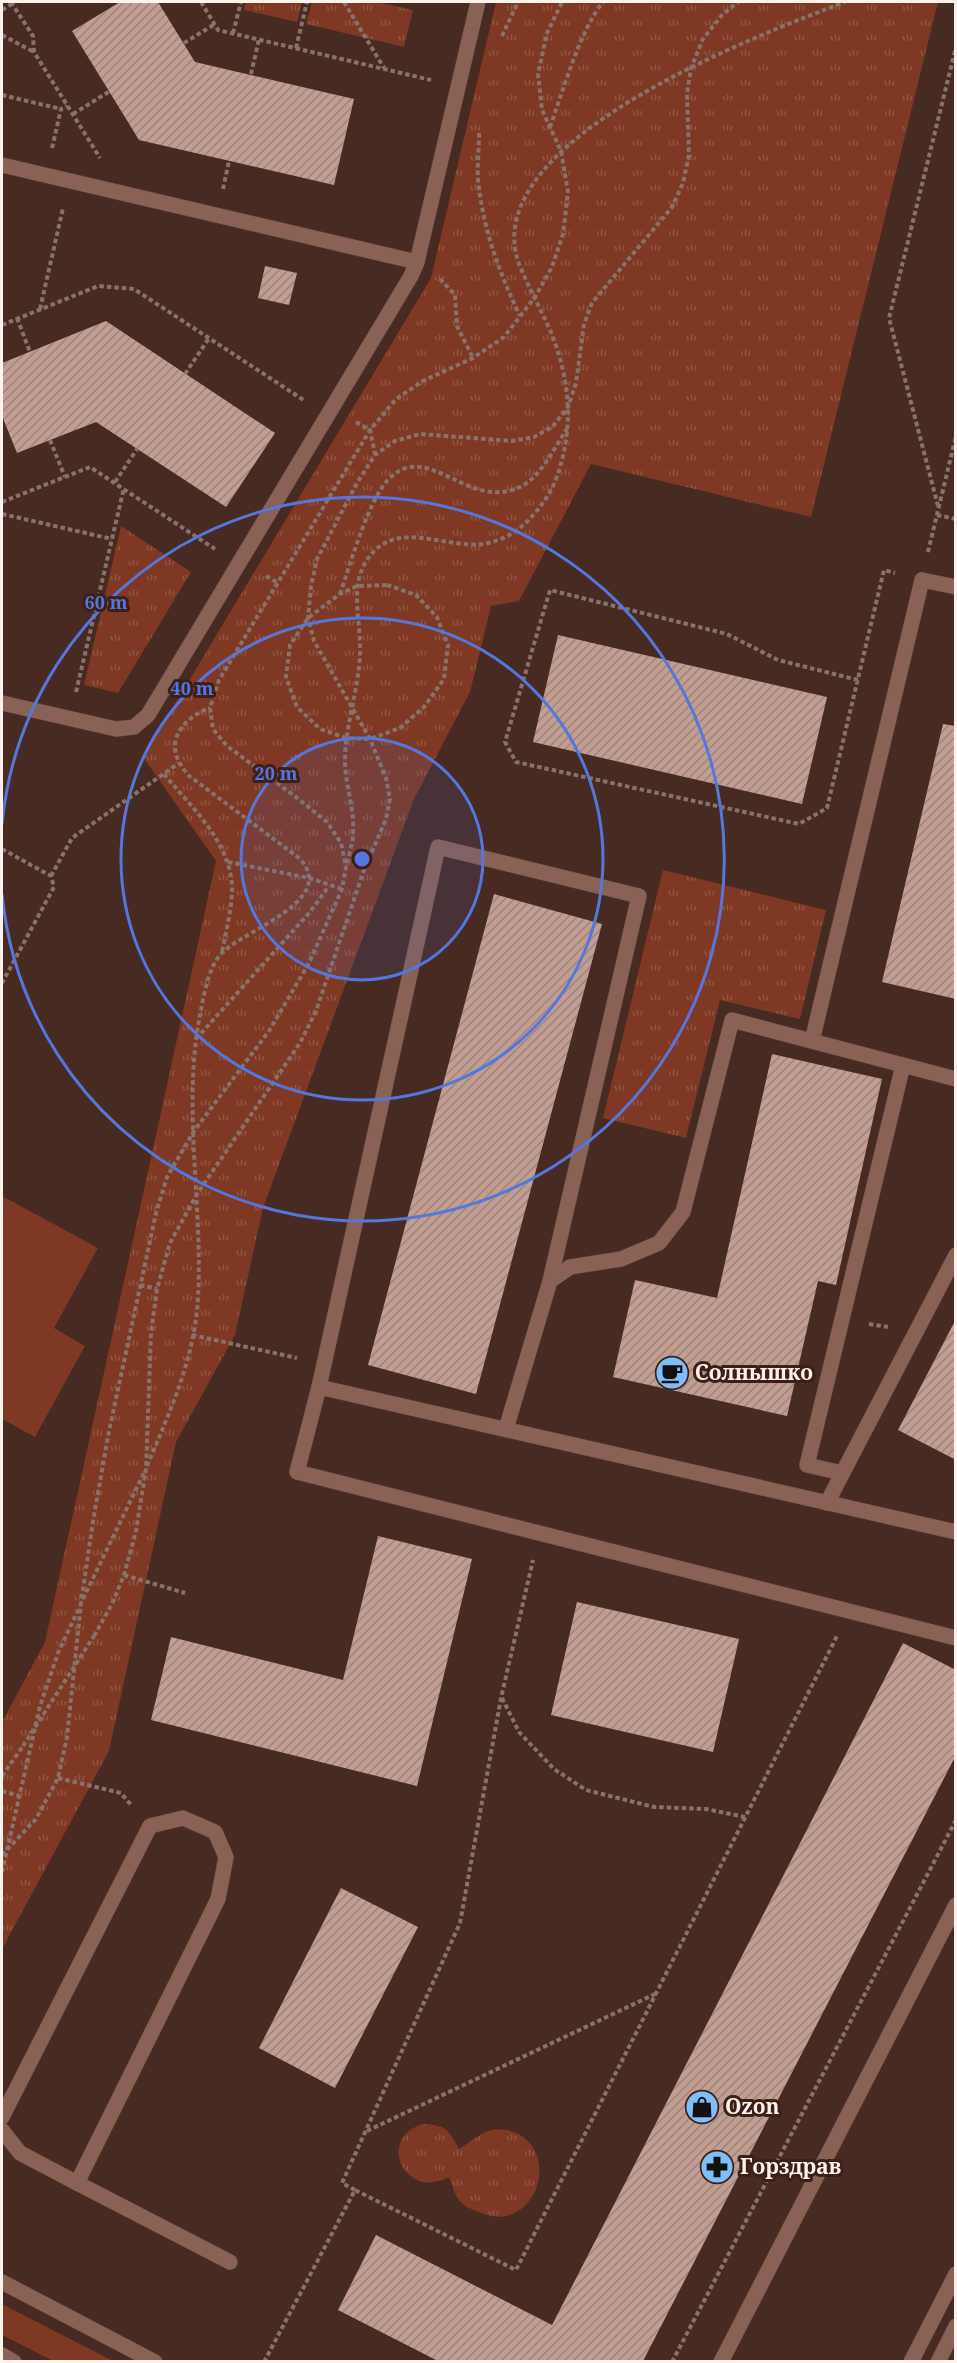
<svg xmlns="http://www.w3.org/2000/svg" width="957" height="2363" font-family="'Noto Serif',serif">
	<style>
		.grass { fill: #7e3823 }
		.park { fill: url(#park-tufts) }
		.building { fill: url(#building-hatch) }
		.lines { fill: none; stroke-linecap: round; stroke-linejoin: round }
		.service-casing { stroke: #60463e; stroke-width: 16 }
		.minor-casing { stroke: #60463e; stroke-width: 16 }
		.tertiary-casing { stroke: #60463e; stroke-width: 16 }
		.path { stroke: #89726b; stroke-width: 4; stroke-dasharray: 4.5 3; stroke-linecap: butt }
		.service { stroke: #896155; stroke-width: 15 }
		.minor { stroke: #896155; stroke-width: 15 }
		.tertiary { stroke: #896155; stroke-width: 15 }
		.path-bridge { stroke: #89726b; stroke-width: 4; stroke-dasharray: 4.5 3; stroke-linecap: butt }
		.ring { fill: none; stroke: #57d; stroke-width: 3 }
		.labels { text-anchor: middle; stroke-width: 6; stroke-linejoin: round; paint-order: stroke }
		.poi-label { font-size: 21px; font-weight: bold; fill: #fdf1ed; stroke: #3c2018; text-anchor: start }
		.centre { fill: #57d; stroke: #3c2018; stroke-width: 3 }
		.ring-label { font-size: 18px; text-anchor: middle; font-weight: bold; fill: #57d; stroke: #3c2018; stroke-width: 6; stroke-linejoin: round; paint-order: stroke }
	</style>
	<defs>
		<pattern id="park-tufts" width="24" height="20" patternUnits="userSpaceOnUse" patternTransform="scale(1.5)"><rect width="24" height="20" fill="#7e3823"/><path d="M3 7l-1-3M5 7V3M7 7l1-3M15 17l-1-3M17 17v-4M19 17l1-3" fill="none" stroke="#915543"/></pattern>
		<pattern id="building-hatch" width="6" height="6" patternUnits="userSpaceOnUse" patternTransform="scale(1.5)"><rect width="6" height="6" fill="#c29d92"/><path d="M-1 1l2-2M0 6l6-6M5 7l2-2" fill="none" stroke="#9f847c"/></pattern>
	</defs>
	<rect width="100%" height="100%" fill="#472a21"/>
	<g class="grass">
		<polygon points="2,1196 98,1248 54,1328 85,1346 35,1437 2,1419"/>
		<polygon points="2,2304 113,2361 53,2361 2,2335"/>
	</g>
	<g class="park">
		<polygon points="246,2 302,2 297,22 244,10"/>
		<polygon points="312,2 377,2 413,10 404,47 306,24"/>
		<polygon points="496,2 938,2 811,517 591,464 519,601 491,606 470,692 414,799 263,1208 235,1335 176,1442 109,1751 2,1949 2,1722 45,1642 216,861 143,757 431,278"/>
		<polygon points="121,526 191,572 118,693 84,685"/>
		<polygon points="663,870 826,910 800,1019 720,1000 686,1138 603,1118"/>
		<path d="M423 2124C446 2125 449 2130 459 2149 469 2143 480 2133 491 2130 497 2128 508 2130 514 2132 563 2153 535 2232 484 2214 458 2205 458 2201 449 2177 410 2198 382 2152 410 2130 414 2127 419 2126 423 2124Z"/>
	</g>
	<g class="building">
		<polygon points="120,2 158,2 195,62 354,99 334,185 139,140 72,31"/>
		<polygon points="265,266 297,273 289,305 258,298"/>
		<polygon points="106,321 275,433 226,507 96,422 17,453 2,416 2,363"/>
		<polygon points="558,635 827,697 802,804 533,742"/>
		<polygon points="943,724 956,726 956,999 882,982"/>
		<polygon points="494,894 602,924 476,1394 368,1365"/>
		<polygon points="772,1054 882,1079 836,1285 818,1281 787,1416 613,1377 635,1280 717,1298"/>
		<polygon points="956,1319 956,1460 898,1430"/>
		<polygon points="378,1536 472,1559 417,1786 151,1720 171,1637 343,1680"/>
		<polygon points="577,1602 739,1639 713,1752 551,1715"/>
		<polygon points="903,1643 956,1670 956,1755 643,2361 438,2361 338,2310 376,2235 552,2325"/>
		<polygon points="341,1888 418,1927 335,2088 259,2048"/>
	</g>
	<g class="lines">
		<g class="service-casing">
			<g id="service">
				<polyline points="2,165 417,262"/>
				<polyline points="2,703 116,729 134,727 148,715 411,276 417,262 478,2"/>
				<polyline points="812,1041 922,580"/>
				<polyline points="550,1281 639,896 438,847 319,1387 956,1532"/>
				<polyline points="319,1387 297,1472 956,1638"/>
				<polyline points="506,1429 550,1281 570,1267 621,1259 659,1243 683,1212 732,1020 956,1079"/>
				<polyline points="842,1473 807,1465 903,1065"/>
				<polyline points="827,1503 956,1255"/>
				<polyline points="2,2117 150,1826 183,1818 215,1832 226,1857 218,1899 77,2183 20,2153 2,2130"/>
				<polyline points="77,2183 230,2262"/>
				<polyline points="721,2362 956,1905"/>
			</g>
		</g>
		<g class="minor-casing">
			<g id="minor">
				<polyline points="922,580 956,587"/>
				<polyline points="2,2282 155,2362"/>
				<polyline points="2,2355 14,2362"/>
			</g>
		</g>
		<g class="tertiary-casing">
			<g id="tertiary">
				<polyline points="911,2362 956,2274"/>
				<polyline points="938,2362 956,2326"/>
			</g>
		</g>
		<g class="path">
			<polyline points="11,2 33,36 34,52 100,158"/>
			<polyline points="201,2 218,30 431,80"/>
			<polyline points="344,2 384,68"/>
			<polyline points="2,10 15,2"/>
			<polyline points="233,33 241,2"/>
			<polyline points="2,35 34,52"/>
			<polyline points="502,36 518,2"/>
			<polyline points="184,43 215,24"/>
			<polyline points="296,48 307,2"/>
			<polyline points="251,74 259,39"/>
			<polyline points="2,95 61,109"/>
			<polyline points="73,114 110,91"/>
			<path d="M550 127C563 91 580 30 603 2"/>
			<path d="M479 133C479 149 477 164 478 180 483 229 499 272 520 316"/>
			<polyline points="52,148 61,109 67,106"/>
			<polyline points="223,189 229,161"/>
			<polyline points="440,279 455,295 457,326 473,358"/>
			<polyline points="40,309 63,208"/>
			<polyline points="17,318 30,352"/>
			<polyline points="2,325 98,286 134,289 305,401"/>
			<polyline points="185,374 209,338"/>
			<polyline points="356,422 370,430 375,454"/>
			<polyline points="50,440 65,477"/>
			<polyline points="115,482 137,449"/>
			<polyline points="2,502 90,467 215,549"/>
			<polyline points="938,506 889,318 956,47"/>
			<polyline points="2,514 112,539"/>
			<polyline points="937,515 956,519"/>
			<polyline points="928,552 956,436"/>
			<polyline points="266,576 278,583"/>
			<polygon points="387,585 416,595 437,617 448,645 444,679 424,707 400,728 370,739 346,738 320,729 297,707 286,677 290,645 308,618 340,594 357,586"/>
			<path d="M340 594C350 565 368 502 387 481 427 436 468 514 522 486 542 475 554 448 567 429"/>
			<polyline points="858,680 778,660 727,634 550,590 505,742 516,762 799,824 827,808 884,570 895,573"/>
			<polyline points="76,692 124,488"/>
			<path d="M164 774C191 807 231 842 232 888 232 909 226 931 222 952"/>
			<polyline points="2,849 51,876 54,887 2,983"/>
			<polyline points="228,862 309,878 342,889"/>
			<path d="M347 863C349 854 353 843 353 833 355 809 345 785 345 761 345 725 359 689 360 653 361 623 350 589 365 563 393 516 442 549 483 544 503 541 521 530 534 514 542 505 549 495 554 484 575 433 571 380 550 330 540 308 528 286 519 264 474 141 761 34 845 2"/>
			<polyline points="51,876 72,838 179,763"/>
			<polyline points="196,1039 310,912 329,886"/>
			<polyline points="140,1285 157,1289"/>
			<polyline points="869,1324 888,1327"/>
			<polyline points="192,1335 297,1358"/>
			<path d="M147 1466C170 1411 195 1358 198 1297 203 1205 182 1106 200 1015 204 995 208 966 223 952 248 928 339 900 299 858L188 775C182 767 176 759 175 749 173 729 194 713 210 708"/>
			<polyline points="124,1575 185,1593"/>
			<polyline points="83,1599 144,1473"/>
			<polyline points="94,1636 112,1604 124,1575 136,1531 146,1469 151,1333 157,1289 170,1243 197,1194 300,1043 316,1011 364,870 386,819 390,799 386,778 370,739 314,641 308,618 311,586 317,559 357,483 375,455 395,441 420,434 512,441 534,437 553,426 568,407 576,383 584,324 592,303 672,207 683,183 689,155 687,94 691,68 703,39 722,15 738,2"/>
			<polyline points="502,1698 519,1732 554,1769 586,1790 654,1807 706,1809 745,1817"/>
			<polyline points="2,1776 23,1746"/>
			<polyline points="58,1778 121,1793 131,1805"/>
			<polyline points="2,1791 20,1796"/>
			<polyline points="2,1855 36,1819 58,1778 67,1737 81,1603 93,1521 109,1431 156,1213 167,1177 194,1131 269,1031 309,963 342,889 346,867 341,843 327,822 296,797 227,746 213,729 210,708 219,680 370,430 396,399 423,381 473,358 504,337 535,297 552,267 563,234 568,192 561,151 542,110 538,74 547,33 562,2"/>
			<polyline points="2,1872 40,1706 58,1653 80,1606"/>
			<polyline points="367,2131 655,1994"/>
			<polyline points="355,2190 342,2183 460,1923 501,1698 533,1560"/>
			<polyline points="264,2362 355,2190 516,2270 837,1636"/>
			<polyline points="672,2362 956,1820"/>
		</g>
		<use href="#service" class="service"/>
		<use href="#minor" class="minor"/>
		<use href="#tertiary" class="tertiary"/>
		<polyline class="path-bridge" points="23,1746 94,1636"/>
	</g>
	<circle cx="362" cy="859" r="121" fill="#57d" fill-opacity=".12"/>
	<g class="ring">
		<circle cx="362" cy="859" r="121"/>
		<circle cx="362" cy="859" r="241"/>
		<path d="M2 824A362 362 0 1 1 2 894"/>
	</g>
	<defs>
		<g id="cafe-disc" transform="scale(1.725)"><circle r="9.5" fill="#7ebef9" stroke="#3c2018"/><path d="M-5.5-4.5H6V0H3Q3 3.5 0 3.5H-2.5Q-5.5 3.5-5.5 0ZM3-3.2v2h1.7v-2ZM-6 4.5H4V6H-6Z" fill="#111"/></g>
		<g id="shop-disc" transform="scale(1.725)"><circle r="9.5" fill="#7ebef9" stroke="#3c2018"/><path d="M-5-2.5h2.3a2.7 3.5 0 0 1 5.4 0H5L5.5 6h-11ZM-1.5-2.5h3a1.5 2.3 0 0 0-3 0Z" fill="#111"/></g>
		<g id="pharmacy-disc" transform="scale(1.725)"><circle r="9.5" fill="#7ebef9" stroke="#3c2018"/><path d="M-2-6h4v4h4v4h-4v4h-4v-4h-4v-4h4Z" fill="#111"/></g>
	</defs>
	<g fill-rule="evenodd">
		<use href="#cafe-disc" x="672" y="1373"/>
		<use href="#shop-disc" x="702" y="2107"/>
		<use href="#pharmacy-disc" x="717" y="2167"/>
	</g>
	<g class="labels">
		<g class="poi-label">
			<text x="695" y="1380">Солнышко</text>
			<text x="725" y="2114">Ozon</text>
			<text x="740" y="2174">Горздрав</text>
		</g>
	</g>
	<circle cx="362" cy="859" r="9" class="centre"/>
	<g class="ring-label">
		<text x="106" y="609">60 m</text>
		<text x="192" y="695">40 m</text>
		<text x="276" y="780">20 m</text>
	</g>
	<rect width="957" height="2363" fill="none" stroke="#fdf1ed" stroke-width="6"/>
</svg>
